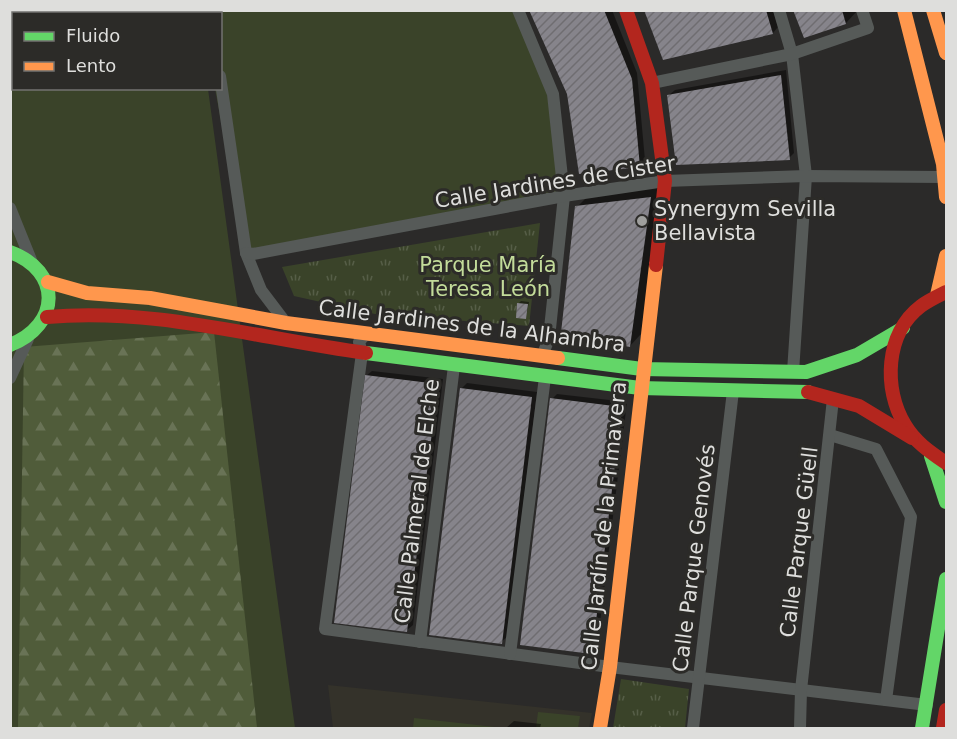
<svg xmlns="http://www.w3.org/2000/svg" width="957" height="739" font-family="'DejaVu Sans',sans-serif">
	<style>
		.built { fill: #34322a }
		.grass { fill: #3a4329 }
		.forest { fill: url(#forest-firs) }
		.park { fill: url(#park-tufts) }
		.shadow { fill: #0007 }
		.building { fill: url(#building-hatch) }
		.lines { fill: none; stroke-linecap: round; stroke-linejoin: round }
		.street { stroke: #565a58; stroke-width: 12 }
		.fast { stroke: #63d668; stroke-width: 14 }
		.slow { stroke: #ff974d; stroke-width: 14 }
		.jam { stroke: #b3261e; stroke-width: 14 }
		.poi-dot { fill: #9f9f9d; stroke: #2c2b28; stroke-width: 2 }
		.labels { text-anchor: middle; stroke-width: 6; stroke-linejoin: round; paint-order: stroke }
		.street-label { font-size: 21px; fill: #dededc; stroke: #2c2b28 }
		.poi-label { font-size: 21px; fill: #dededc; stroke: #2c2b28; text-anchor: start }
		.park-label { font-size: 21px; fill: #c3dc9a; stroke: #2c2b28 }
	</style>
	<defs>
		<pattern id="forest-firs" width="22" height="20" patternUnits="userSpaceOnUse" patternTransform="scale(1.5)"><rect width="22" height="20" fill="#505c3a"/><path d="M5 1l3.5 6h-7zM16 11l3.5 6h-7z" fill="#697356"/></pattern>
		<pattern id="park-tufts" width="24" height="20" patternUnits="userSpaceOnUse" patternTransform="scale(1.5)"><rect width="24" height="20" fill="#3a4329"/><path d="M3 7l-1-3M5 7V3M7 7l1-3M15 17l-1-3M17 17v-4M19 17l1-3" fill="none" stroke="#565e47"/></pattern>
		<pattern id="building-hatch" width="6" height="6" patternUnits="userSpaceOnUse" patternTransform="scale(1.5)"><rect width="6" height="6" fill="#86848b"/><path d="M-1 1l2-2M0 6l6-6M5 7l2-2" fill="none" stroke="#6f6d71"/></pattern>
	</defs>
	<rect width="100%" height="100%" fill="#2b2a29"/>
	<polygon class="built" points="328,685 592,713 589,728 333,728"/>
	<g class="grass">
		<polygon points="10,11 197,11 198,13 14,14 14,88 208,89 295,728 11,728"/>
		<polygon points="201,11 518,11 553,94 564,196 246,253 215,89 220,88 220,14 201,13"/>
		<polygon points="538,712 580,716 578,728 536,728"/>
		<polygon points="414,718 495,727 495,728 413,728"/>
	</g>
	<polygon class="forest" points="214,332 257,728 18,728 24,347"/>
	<g class="park">
		<polygon points="540,223 529,326 375,314 294,296 282,267"/>
		<polygon points="621,679 689,689 685,728 613,728"/>
	</g>
	<g class="shadow">
		<polygon points="531,10 612,10 637,73 645,160 639,166 569,94"/>
		<polygon points="645,10 773,10 778,27 773,33"/>
		<polygon points="795,10 858,10 846,23"/>
		<polygon points="786,70 794,153 789,158 669,95 675,90"/>
		<polygon points="662,186 641,334 630,346 577,207 589,195"/>
		<polygon points="521,301 529,302 526,317 519,303"/>
		<polygon points="372,371 443,379 413,625 407,630 366,376"/>
		<polygon points="467,383 537,392 507,637 501,642 461,389"/>
		<polygon points="557,394 627,402 597,647 592,652 552,399"/>
		<polygon points="514,721 541,724 540,728 506,728"/>
	</g>
	<g class="building">
		<polygon points="529,10 604,10 632,79 640,167 579,174 567,94"/>
		<polygon points="644,10 766,10 773,34 663,60"/>
		<polygon points="793,10 842,10 846,24 804,38"/>
		<polygon points="781,75 790,160 676,165 667,95"/>
		<polygon points="651,197 630,347 561,333 575,206"/>
		<polygon points="517,303 528,304 526,319 516,318"/>
		<polygon points="365,375 438,384 407,632 334,623"/>
		<polygon points="460,388 532,397 502,644 429,635"/>
		<polygon points="550,398 622,407 592,654 520,645"/>
	</g>
	<g class="lines">
		<g class="street">
			<polyline points="213,10 213,14"/>
			<polyline points="518,10 553,94 564,196 549,338 543,354"/>
			<polyline points="779,10 792,54 806,176 793,372"/>
			<polyline points="220,76 246,253 261,290 286,323"/>
			<polyline points="652,83 792,54 868,28 862,10"/>
			<polyline points="10,208 31,260"/>
			<polyline points="246,253 253,254 564,196 665,181 806,176 945,177"/>
			<polyline points="372,334 364,336 359,342 362,353 325,629 610,667 927,705"/>
			<polyline points="10,378 28,339"/>
			<polyline points="830,435 876,449 911,517 886,700"/>
			<polyline points="420,642 454,366"/>
			<polyline points="510,654 545,377"/>
			<polyline points="693,728 733,391"/>
			<polyline points="800,728 801,690 833,399"/>
		</g>
		<g class="fast">
			<path d="M10 252C62 271 61 325 10 345"/>
			<polyline points="366,353 640,388 808,392"/>
			<polyline points="558,358 642,369 806,372 857,355 903,328"/>
			<polyline points="931,456 946,502"/>
			<polyline points="922,728 946,579"/>
		</g>
		<g class="slow">
			<polyline points="904,10 943,164 946,197"/>
			<polyline points="933,10 946,53"/>
			<polyline points="48,282 87,293 150,298 286,323 558,358"/>
			<polyline points="937,295 946,256"/>
			<polyline points="600,728 610,667 656,265"/>
		</g>
		<g class="jam">
			<polyline points="626,10 652,83 665,181 656,265"/>
			<path d="M946 292C938 296 929 300 921 306 885 333 883 389 905 425 915 442 930 452 946 463"/>
			<path d="M47 317C154 307 260 339 366 353"/>
			<polyline points="808,392 859,406 912,438"/>
			<polyline points="943,728 946,710"/>
		</g>
	</g>
	<circle class="poi-dot" cx="642" cy="221" r="6"/>
	<g class="labels">
		<g class="street-label">
			<text transform="translate(555 182) rotate(-9)" y="7">Calle Jardines de Cister</text>
			<text transform="translate(472 326) rotate(7)" y="7">Calle Jardines de la Alhambra</text>
			<text transform="translate(417 501) rotate(-83)" y="7">Calle Palmeral de Elche</text>
			<text transform="translate(604 526) rotate(-84)" y="7">Calle Jardín de la Primavera</text>
			<text transform="translate(799 542) rotate(-83)" y="7">Calle Parque Güell</text>
			<text transform="translate(694 558) rotate(-83)" y="7">Calle Parque Genovés</text>
		</g>
		<g class="poi-label">
			<text x="654" y="216">Synergym Sevilla<tspan x="654" dy="24">Bellavista</tspan></text>
		</g>
		<g class="park-label">
			<text x="488" y="272">Parque María<tspan x="488" dy="24">Teresa León</tspan></text>
		</g>
	</g>
	<rect width="957" height="739" fill="none" stroke="#dededc" stroke-width="24"/>
	<rect x="12" y="12" width="210" height="78" fill="#2c2b28" stroke="#737370" stroke-width="1.5"/>
	<rect x="24" y="32" width="30" height="9" fill="#63d668" stroke="#737370" stroke-width="1.5"/>
	<text x="66" y="42" font-size="18" fill="#dededc">Fluido</text>
	<rect x="24" y="62" width="30" height="9" fill="#ff974d" stroke="#737370" stroke-width="1.5"/>
	<text x="66" y="72" font-size="18" fill="#dededc">Lento</text>
</svg>
